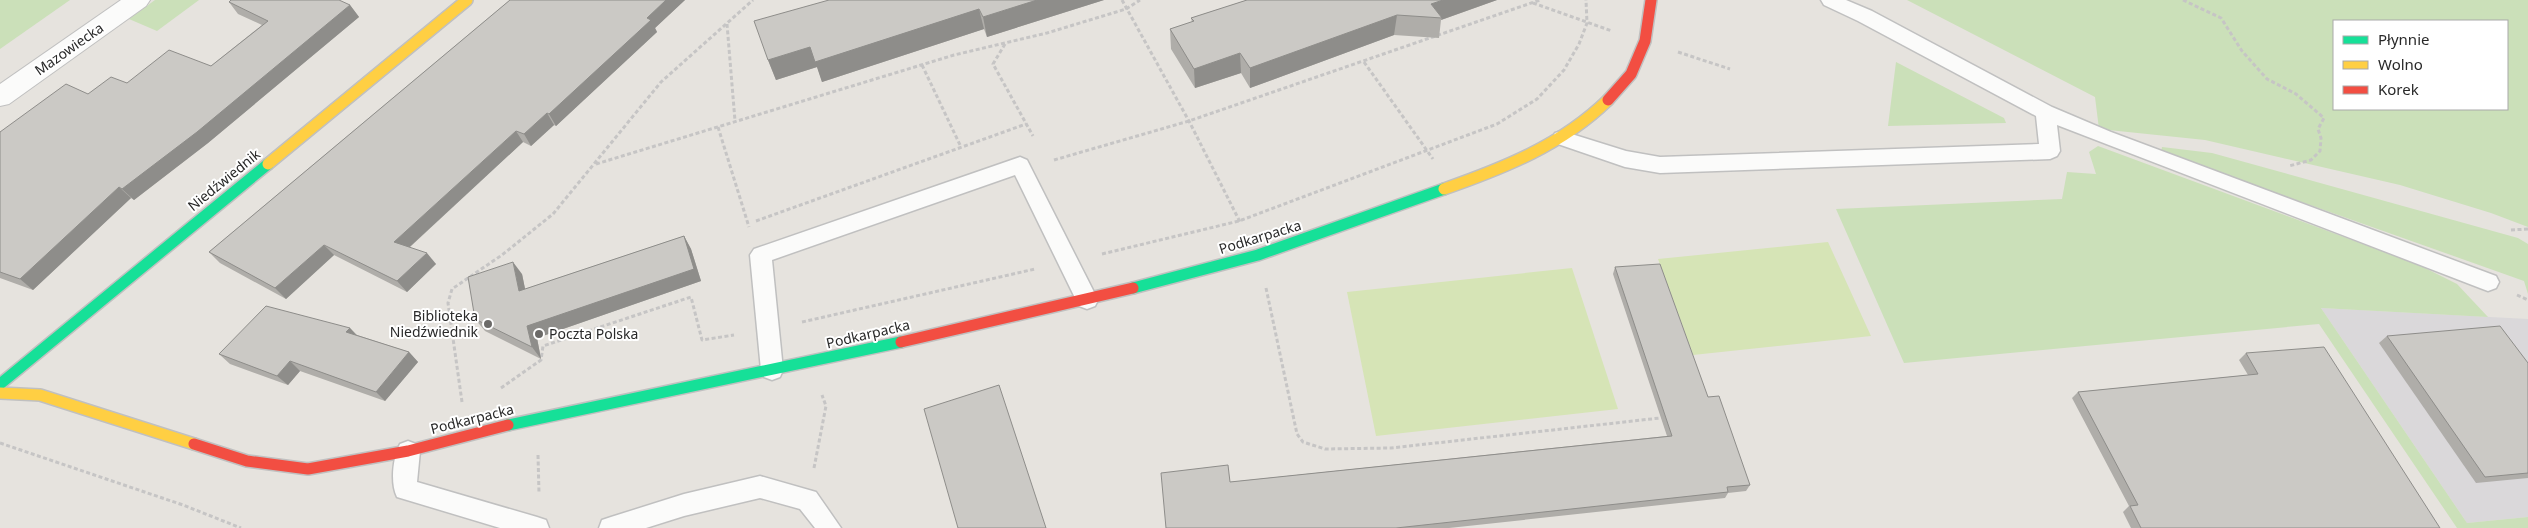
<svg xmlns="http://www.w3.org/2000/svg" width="2528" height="528" font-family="'Noto Sans',sans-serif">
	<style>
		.industrial { fill: #dad8da }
		.green { fill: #cbe0b9; fill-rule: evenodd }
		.pitch { fill: #d6e4b6 }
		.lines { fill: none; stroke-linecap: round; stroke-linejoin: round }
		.lane-casing { stroke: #c0c0c0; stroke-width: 3 }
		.street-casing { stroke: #c0c0c0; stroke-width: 2 }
		.fast-casing { stroke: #c0c0c0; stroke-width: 14 }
		.slow-casing { stroke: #c0c0c0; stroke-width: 14 }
		.jam-casing { stroke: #c0c0c0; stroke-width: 14 }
		.path { stroke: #c6c5c5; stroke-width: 3; stroke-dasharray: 4 2.5; stroke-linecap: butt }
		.lane { fill: #fbfbfa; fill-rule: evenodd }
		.street { fill: #fbfbfa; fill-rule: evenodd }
		.fast { stroke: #16e098; stroke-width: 11 }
		.slow { stroke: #ffcf43; stroke-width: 11 }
		.jam { stroke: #f24e42; stroke-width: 11 }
		.wall { fill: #afada9 }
		.shaded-wall { fill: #8e8d8a }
		.building { fill: #cbc9c5; stroke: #8e8d8a }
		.poi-dot { fill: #6b6a68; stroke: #fff; stroke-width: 2 }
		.labels { text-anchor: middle; stroke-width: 4; stroke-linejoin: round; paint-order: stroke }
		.street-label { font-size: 14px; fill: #292929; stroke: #fff }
		.poi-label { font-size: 14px; fill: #292929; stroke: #fff; text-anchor: end }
	</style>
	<rect width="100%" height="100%" fill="#e6e3de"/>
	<polygon class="industrial" points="2321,308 2528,319 2528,517 2467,523"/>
	<g class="green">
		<polygon points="0,0 70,0 0,49"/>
		<polygon points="155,0 199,0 157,31 129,19"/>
		<path d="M1907 0H2528V227L2491 213 2400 185 2205 140 2099 129 2095 97ZM2334 21H2507V109H2334Z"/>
		<polygon points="1896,62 2004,118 2006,123 1888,126"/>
		<polygon points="2098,146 2417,264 2457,284 2488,317 2321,308 2467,523 2528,517 2528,528 2457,528 2319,324 1904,363 1836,209 2062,199 2067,172 2096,174 2089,152"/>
		<polygon points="2162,147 2212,153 2518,238 2528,244 2528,294 2524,281 2161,152"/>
	</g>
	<g class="pitch">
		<polygon points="1828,242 1871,336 1693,355 1658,259"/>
		<polygon points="1572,268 1618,409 1376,436 1347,292"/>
	</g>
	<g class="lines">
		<g class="lane-casing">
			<g id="lane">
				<polygon points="1821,0 1846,0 1872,11 2052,107 2111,132 2496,276 2499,282 2496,288 2488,291 2480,288 2057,125 2060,151 2057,156 2050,159 1660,173 1625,167 1555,143 1552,138 1555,133 1562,131 1626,151 1660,157 2039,144 2036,116 1858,21 1824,5"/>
				<polygon points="1020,157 1027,160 1098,300 1095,306 1087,309 1079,306 1015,175 772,260 783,370 780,377 772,380 764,377 761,370 750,255 754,249"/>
				<path d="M408 441 416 444 420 451 417 482 537 517 546 520 549 528H500L397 497C390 483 393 457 400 444Z"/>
				<polygon points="760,476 816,492 841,528 815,528 800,509 760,498 684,516 646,528 599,528 602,520 611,517 684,494"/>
			</g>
		</g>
		<g class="street-casing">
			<polygon id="street" points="121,0 150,0 146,6 9,104 0,106 0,84"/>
		</g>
		<g class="fast-casing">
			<g id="fast">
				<polyline points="1133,288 1258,255 1444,189"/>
				<polyline points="0,384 268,164"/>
				<polyline points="508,425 901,342"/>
			</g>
		</g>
		<g class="slow-casing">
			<g id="slow">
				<polyline points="268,164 467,0"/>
				<path d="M1444 189C1504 168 1562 145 1608 100"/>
				<polyline points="0,393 40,395 194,444"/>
			</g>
		</g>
		<g class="jam-casing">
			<g id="jam">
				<polyline points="1608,100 1631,74 1645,41 1651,0"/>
				<polyline points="901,342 1133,288"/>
				<polyline points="194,444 247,461 308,469 408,451 508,425"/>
			</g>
		</g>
		<g class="path">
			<polyline points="1122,0 1190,123 1240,222"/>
			<polyline points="2183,0 2221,18 2242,51 2267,79 2296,94 2324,118 2318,129 2321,138 2320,151 2311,160 2289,166"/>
			<polyline points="1533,3 1612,31"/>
			<polyline points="727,24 735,121"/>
			<polyline points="1005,44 993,64 1033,136"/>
			<polyline points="1678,52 1730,69"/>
			<polyline points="1364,62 1433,159"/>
			<polyline points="922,65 961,147"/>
			<polyline points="718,127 749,227"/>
			<polyline points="1054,160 1189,121 1540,0"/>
			<polyline points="596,164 954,55 1047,33 1126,9 1140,0"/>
			<polyline points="756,221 1026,124"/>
			<polyline points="2511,230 2528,229"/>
			<polyline points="1102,254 1239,221 1497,124 1537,99 1564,70 1579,44 1587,23 1586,0"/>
			<polyline points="1266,288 1297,434 1303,442 1325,449 1391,448 1660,418"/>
			<polyline points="2517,295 2528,300"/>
			<polyline points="802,322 1035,269"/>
			<polyline points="501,388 541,360 543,346 691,297 702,340 734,335"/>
			<polyline points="462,402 448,303 452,289 502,255 553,214 661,82 753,0"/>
			<polyline points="0,443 183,505 241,528"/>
			<polyline points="538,455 539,493"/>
			<polyline points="814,468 826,406 822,395"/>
		</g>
		<use href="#lane" class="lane"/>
		<use href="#street" class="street"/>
		<use href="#fast" class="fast"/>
		<use href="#slow" class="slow"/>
		<use href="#jam" class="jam"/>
	</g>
	<g class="wall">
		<polygon points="510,0 685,0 655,28 657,32 556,126 554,125 531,146 523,142 410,247 436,264 407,292 334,255 286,299 220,263 209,252"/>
		<polygon points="829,0 1104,0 987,37 984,29 822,82 817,67 776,80 768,60"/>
		<polygon points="1247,0 1497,0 1441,20 1439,38 1394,35 1250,88 1241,73 1195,88 1171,49 1170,29 1192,22 1191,18"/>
		<polygon points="229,2 350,5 359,17 208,143 134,200 131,198 33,290 0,278 0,132 88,94 127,83 211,66 262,25 238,14"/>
		<polygon points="684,236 691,249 701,281 537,338 541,359 485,331 475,319 522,274 525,289"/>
		<polygon points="1615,267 1708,397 1750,485 1746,491 1728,493 1725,498 1449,528 1166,528 1230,482 1667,436 1613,274"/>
		<polygon points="350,328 357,335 409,352 418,362 385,401 300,371 288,385 230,364 219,354"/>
		<polygon points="2387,336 2528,363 2528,478 2476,483 2379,343"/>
		<polygon points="2246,353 2440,528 2131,528 2123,512 2129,506 2072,398 2078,392 2248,375 2239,360"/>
	</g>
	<g class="shaded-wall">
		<polygon points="666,0 685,0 655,28 657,32 556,126 549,114 647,18"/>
		<polygon points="1037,0 1104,0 987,37 983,17"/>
		<polygon points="1443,0 1497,0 1441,20 1442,18 1431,4"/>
		<polygon points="350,5 359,17 208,143 134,200 122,189"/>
		<polygon points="979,9 984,29 822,82 817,67 776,80 768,60 810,47"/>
		<polygon points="1397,15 1394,35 1250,88 1250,68"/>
		<polygon points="1240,53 1241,73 1195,88 1194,69"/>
		<polygon points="547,113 554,125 531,146 524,134"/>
		<polygon points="516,131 523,142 403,253 394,242"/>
		<polygon points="119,187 131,198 33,290 20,279"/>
		<polygon points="684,236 691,249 701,281 537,338 541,359 532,347 527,326"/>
		<polygon points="324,245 334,255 286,299 275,288"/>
		<polygon points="427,253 436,264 407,292 397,281"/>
		<polygon points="513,262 522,274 528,303 519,291"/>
		<polygon points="350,328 359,338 346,332"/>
		<polygon points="409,352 418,362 385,401 376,392"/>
		<polygon points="290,361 300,371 288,385 277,376"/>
	</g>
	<g class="building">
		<polygon points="231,0 339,0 350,5 197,132 122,189 119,187 20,279 0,272 0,132 66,84 88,94 111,77 127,83 169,50 211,66 268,21 229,2"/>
		<polygon points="510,0 666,0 647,18 651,20 549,114 547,113 524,134 516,131 394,242 427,253 397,281 324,245 275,288 209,252"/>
		<polygon points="829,0 1037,0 983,17 979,9 815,62 810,47 768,60 754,21"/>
		<polygon points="1247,0 1443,0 1431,4 1442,18 1397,15 1250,68 1240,53 1194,69 1170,29 1194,21 1191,18"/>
		<polygon points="684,236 694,269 527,326 532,347 475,319 468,277 513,262 519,291"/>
		<polygon points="1660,264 1708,397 1719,396 1750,485 1727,487 1728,492 1396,528 1166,528 1161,473 1228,465 1230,482 1672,436 1615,267"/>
		<polygon points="266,306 350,328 346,332 409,352 376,392 290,361 277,376 219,354"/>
		<polygon points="2500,326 2528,363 2528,473 2485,477 2387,336"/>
		<polygon points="2324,347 2440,528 2141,528 2130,506 2138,505 2078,392 2258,374 2246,353"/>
		<polygon points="999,385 1046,528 958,528 924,409"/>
	</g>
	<g class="poi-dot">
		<circle cx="488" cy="324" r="5"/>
		<circle cx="539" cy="334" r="5"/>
	</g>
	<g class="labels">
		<g class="street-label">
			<text transform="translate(69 49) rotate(-35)" y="5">Mazowiecka</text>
			<text transform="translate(224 180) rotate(-39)" y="5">Niedźwiednik</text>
			<text transform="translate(1260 237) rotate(-17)" y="5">Podkarpacka</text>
			<text transform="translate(868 334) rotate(-13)" y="5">Podkarpacka</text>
			<text transform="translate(472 419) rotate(-14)" y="5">Podkarpacka</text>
		</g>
		<g class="poi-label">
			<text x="478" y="321">Biblioteka<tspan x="478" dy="16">Niedźwiednik</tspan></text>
			<text x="549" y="339" text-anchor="start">Poczta Polska</text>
		</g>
	</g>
	<rect x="2333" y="20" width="175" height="90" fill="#ffffff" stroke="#a9a9a9"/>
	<rect x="2343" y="36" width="25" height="8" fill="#16e098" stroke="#a9a9a9"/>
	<text x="2378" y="45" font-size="15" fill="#292929">Płynnie</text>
	<rect x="2343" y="61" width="25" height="8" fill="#ffcf43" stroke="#a9a9a9"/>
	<text x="2378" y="70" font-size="15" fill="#292929">Wolno</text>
	<rect x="2343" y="86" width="25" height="8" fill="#f24e42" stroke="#a9a9a9"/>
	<text x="2378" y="95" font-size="15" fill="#292929">Korek</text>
</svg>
